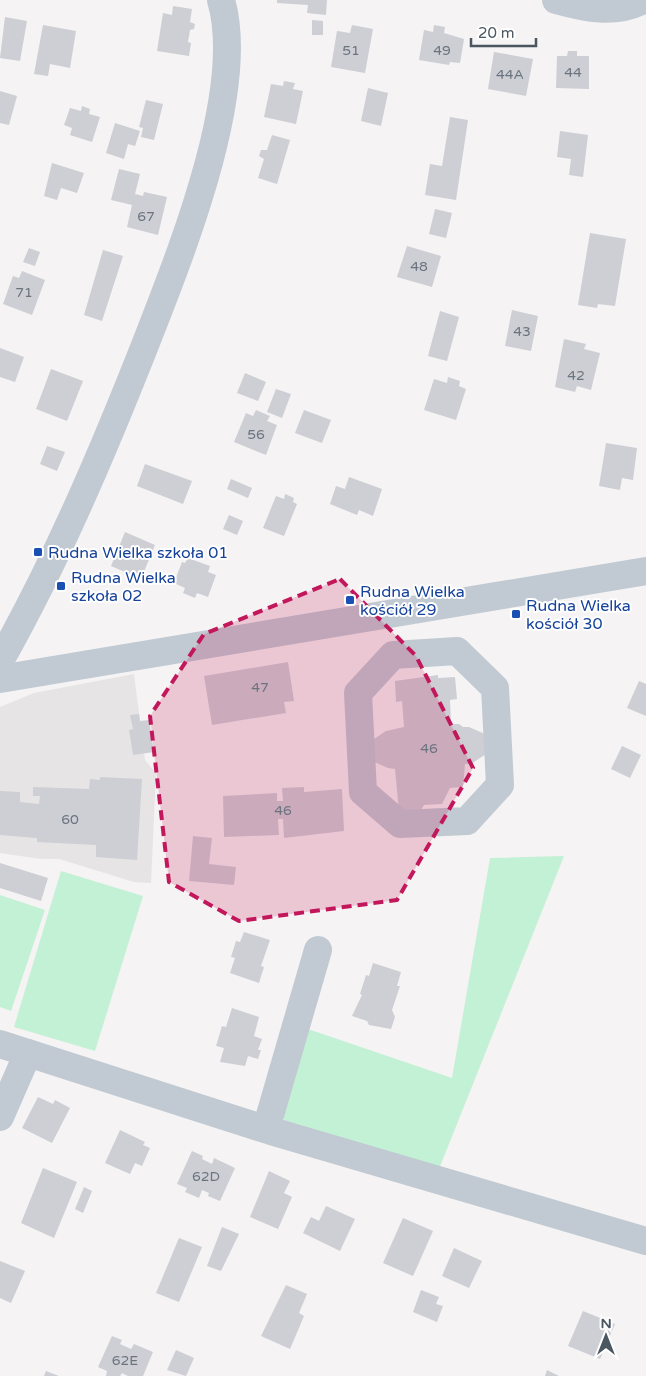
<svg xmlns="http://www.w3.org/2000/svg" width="646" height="1376" font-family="'Varela Round',sans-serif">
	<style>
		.education { fill: #e6e4e5 }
		.green { fill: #c3f1d5 }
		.building { fill: #cdcfd5 }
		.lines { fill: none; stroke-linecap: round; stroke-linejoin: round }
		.minor { stroke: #c1cad2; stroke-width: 28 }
		.marked { fill: #c2185b; fill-opacity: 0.2; stroke: #c2185b; stroke-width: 4; stroke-dasharray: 10 6; stroke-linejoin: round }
		.transit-dot { fill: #1a4fb4; stroke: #fff; stroke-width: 2 }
		.labels { text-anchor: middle; stroke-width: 4; stroke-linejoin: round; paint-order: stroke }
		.number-label { font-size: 14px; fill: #6b747e }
		.transit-label { font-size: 16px; fill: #164399; stroke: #fff; text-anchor: start }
	</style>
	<rect width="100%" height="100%" fill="#f5f3f3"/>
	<polygon class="education" points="134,674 145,760 156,773 151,883 134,882 59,859 41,859 0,853 0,707 34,693"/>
	<g class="green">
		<polygon points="564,856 439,1169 286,1122 279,1113 305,1028 452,1078 490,858"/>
		<polygon points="61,871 143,896 95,1051 14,1027"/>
		<polygon points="0,895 45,910 11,1011 0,1007"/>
	</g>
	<g class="building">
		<polygon points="277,0 327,0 326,15 307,13 308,5 277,3"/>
		<polygon points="173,6 192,9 190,22 195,24 194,29 190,30 188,42 191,43 189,56 157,51 163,13 172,15"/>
		<polygon points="5,17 27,21 20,61 0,58"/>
		<polygon points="312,20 323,21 323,35 312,35"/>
		<polygon points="43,25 76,31 70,68 50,64 48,76 34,74"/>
		<polygon points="352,25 373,29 365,73 331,67 337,31 350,33"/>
		<polygon points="434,25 445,27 444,33 464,39 460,63 450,62 449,65 419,60 424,30 433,32"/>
		<polygon points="568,51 577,51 577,56 589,56 589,89 556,88 557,56 567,56"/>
		<polygon points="494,52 533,59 526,96 488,89"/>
		<polygon points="284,81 295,83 293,89 303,91 296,124 264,117 271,84 283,86"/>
		<polygon points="368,88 388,93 381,126 361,121"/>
		<polygon points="0,91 17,96 9,125 0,123"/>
		<polygon points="146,100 163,104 154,140 141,137 143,128 139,127"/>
		<polygon points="82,106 90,109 89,114 100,117 92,142 70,135 72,128 64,125 70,108 81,111"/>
		<polygon points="450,117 468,120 456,200 425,195 430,164 442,166"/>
		<polygon points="115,123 140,131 135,146 128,144 124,159 106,153"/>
		<polygon points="560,131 588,135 583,177 569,175 571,159 557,157"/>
		<polygon points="272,135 290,140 277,184 258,178 264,159 259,156 261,150 267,150"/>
		<polygon points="52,163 84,173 77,193 61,188 57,200 44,196"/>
		<polygon points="119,169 140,174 135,194 143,196 144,192 167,197 158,235 127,227 132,205 111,200"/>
		<polygon points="435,209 452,213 446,238 429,234"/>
		<polygon points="590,233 626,239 615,306 598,304 597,308 578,305"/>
		<polygon points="407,246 441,256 432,287 397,277"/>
		<polygon points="29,248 40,252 35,266 23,262"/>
		<polygon points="103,250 123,256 102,321 84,315"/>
		<polygon points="22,271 45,280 32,315 3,304 13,276 19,278"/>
		<polygon points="512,310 538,316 531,351 505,346"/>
		<polygon points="440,311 459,317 447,361 428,356"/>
		<polygon points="564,339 586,344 584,349 600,353 591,390 577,386 575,392 555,387"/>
		<polygon points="0,348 24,357 15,382 0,377"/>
		<polygon points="51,369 83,381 67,421 36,409"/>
		<polygon points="245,373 266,382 258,401 237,393"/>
		<polygon points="448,377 460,381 459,386 466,389 456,420 424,410 434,379 447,383"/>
		<polygon points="276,389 291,394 282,418 267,412"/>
		<polygon points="256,410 270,416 267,421 277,425 266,455 234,442 246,413 253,416"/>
		<polygon points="304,410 331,420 322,443 295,433"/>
		<polygon points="606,443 637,448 633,480 622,478 620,490 599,486"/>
		<polygon points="47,446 65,452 57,471 40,464"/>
		<polygon points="145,464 192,481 183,504 137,486"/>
		<polygon points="349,477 382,489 373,516 359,510 357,515 330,504 336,486 345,489"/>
		<polygon points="231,479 252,488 248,498 227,489"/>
		<polygon points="285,494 294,498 293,502 297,504 284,536 263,528 276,496 284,499"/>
		<polygon points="229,515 243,521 237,535 223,529"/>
		<polygon points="125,532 155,545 141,579 111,566"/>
		<polygon points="188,558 210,566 208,572 216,575 208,597 197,593 195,598 183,593 185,588 174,583 182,562 185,563"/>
		<polygon points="288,662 294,701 284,702 286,713 212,725 204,676"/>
		<polygon points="438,675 438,678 455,677 457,699 450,700 451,724 459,724 463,727 469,727 485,734 486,754 471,764 465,764 463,787 450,788 442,804 424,805 421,810 399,811 395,769 388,768 372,761 371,741 386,731 404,727 402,701 396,702 395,681"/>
		<polygon points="639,681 646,684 646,716 627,708"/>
		<polygon points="139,714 140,721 149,720 154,752 133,755 129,730 133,729 130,715"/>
		<polygon points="622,746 641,755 630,778 611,769"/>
		<polygon points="100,777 142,779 137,860 96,857 96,845 37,842 37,838 0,835 0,791 20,792 20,802 39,804 40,796 33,796 33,787 89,789 90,779 100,780"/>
		<polygon points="304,787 304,792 342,789 344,831 284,838 283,819 278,819 279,835 224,837 223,796 277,793 277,801 283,801 282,788"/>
		<polygon points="193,836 212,838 209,864 236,867 234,885 189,881"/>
		<polygon points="0,863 48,878 41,901 0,888"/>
		<polygon points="244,932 270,940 261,966 264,967 259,983 230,973 235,958 231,957 236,941 240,942"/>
		<polygon points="373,963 401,972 397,986 400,986 392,1010 395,1017 391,1029 369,1025 367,1021 352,1016 362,995 360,994 366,975 369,976"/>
		<polygon points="232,1008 259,1017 254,1036 262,1039 258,1050 261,1050 258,1059 248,1056 245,1066 220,1062 224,1048 216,1046 222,1026 226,1027"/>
		<polygon points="38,1097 53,1104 55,1100 70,1108 52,1143 22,1128"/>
		<polygon points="120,1130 145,1142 143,1145 150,1148 142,1166 135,1163 130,1174 105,1163"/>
		<polygon points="192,1151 203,1156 202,1159 212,1164 214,1158 235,1168 220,1201 208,1196 209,1193 202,1190 199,1198 185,1192 187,1188 177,1184"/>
		<polygon points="43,1168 77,1182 54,1238 21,1223"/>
		<polygon points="269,1171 290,1181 284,1193 292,1197 278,1229 250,1217"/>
		<polygon points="84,1187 92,1191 83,1213 75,1209"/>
		<polygon points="326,1206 355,1219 340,1251 303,1233 311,1217 319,1221"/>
		<polygon points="403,1218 433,1231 413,1276 383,1263"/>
		<polygon points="222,1227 239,1234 221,1271 207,1266"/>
		<polygon points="179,1238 202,1247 179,1302 156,1293"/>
		<polygon points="454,1248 482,1261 469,1288 442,1276"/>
		<polygon points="0,1261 25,1271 11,1303 0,1298"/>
		<polygon points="286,1285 307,1294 299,1313 304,1316 290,1349 261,1336"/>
		<polygon points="421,1290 439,1297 436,1304 443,1306 437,1322 413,1312"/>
		<polygon points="583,1311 615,1324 600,1359 568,1346"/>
		<polygon points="112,1336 122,1340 120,1344 131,1349 134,1344 153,1352 143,1376 128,1376 122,1373 120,1376 106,1376 107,1371 98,1367"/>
		<polygon points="176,1350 194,1358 186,1376 167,1370"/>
		<polygon points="547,1370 559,1376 545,1376"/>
		<polygon points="46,1371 59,1376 44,1376"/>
	</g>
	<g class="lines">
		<g class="minor">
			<path d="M556 0C585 8 615 15 643 0"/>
			<polygon points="457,651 495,688 500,785 467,821 400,824 363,792 358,693 393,655"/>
			<path d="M0 661C59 556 105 447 149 335 182 250 247 89 221 0"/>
			<polyline points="0,679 646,571"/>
			<polyline points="0,1044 271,1131 646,1241"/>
			<polyline points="0,1117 28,1053"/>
			<polyline points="266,1129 318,950"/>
		</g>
	</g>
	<path class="marked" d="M340 579 416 656 473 768 397 900 239 921 169 882 150 716 204 634Z"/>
	<g class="transit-dot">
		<rect x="33" y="547" width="10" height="10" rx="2.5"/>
		<rect x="56" y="581" width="10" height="10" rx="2.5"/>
		<rect x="345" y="595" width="10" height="10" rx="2.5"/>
		<rect x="511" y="609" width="10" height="10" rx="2.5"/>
	</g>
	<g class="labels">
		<g class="number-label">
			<text x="351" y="55">51</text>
			<text x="442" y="55">49</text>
			<text x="573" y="77">44</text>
			<text x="510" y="79">44A</text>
			<text x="146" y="221">67</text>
			<text x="419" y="271">48</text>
			<text x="24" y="297">71</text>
			<text x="522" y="336">43</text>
			<text x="576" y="380">42</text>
			<text x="256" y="439">56</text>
			<text x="260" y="692">47</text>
			<text x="429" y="753">46</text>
			<text x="283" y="815">46</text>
			<text x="70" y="824">60</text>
			<text x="206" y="1181">62D</text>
			<text x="125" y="1365">62E</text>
		</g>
		<g class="transit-label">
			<text x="48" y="558">Rudna Wielka szkoła 01</text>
			<text x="71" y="583">Rudna Wielka<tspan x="71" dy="18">szkoła 02</tspan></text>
			<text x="360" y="597">Rudna Wielka<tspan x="360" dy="18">kościół 29</tspan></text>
			<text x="526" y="611">Rudna Wielka<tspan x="526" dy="18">kościół 30</tspan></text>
		</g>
	</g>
	<g transform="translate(606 1336)" stroke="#ffffff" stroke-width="4" paint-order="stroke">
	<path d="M0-4L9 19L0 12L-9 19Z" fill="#4a5661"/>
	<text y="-8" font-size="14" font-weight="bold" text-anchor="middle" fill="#4a5661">N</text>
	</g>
	<path d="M471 38v8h65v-8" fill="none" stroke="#4a5661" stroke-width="2.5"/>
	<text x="478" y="38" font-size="15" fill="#4a5661" stroke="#ffffff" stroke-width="4" paint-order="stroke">20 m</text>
</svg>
